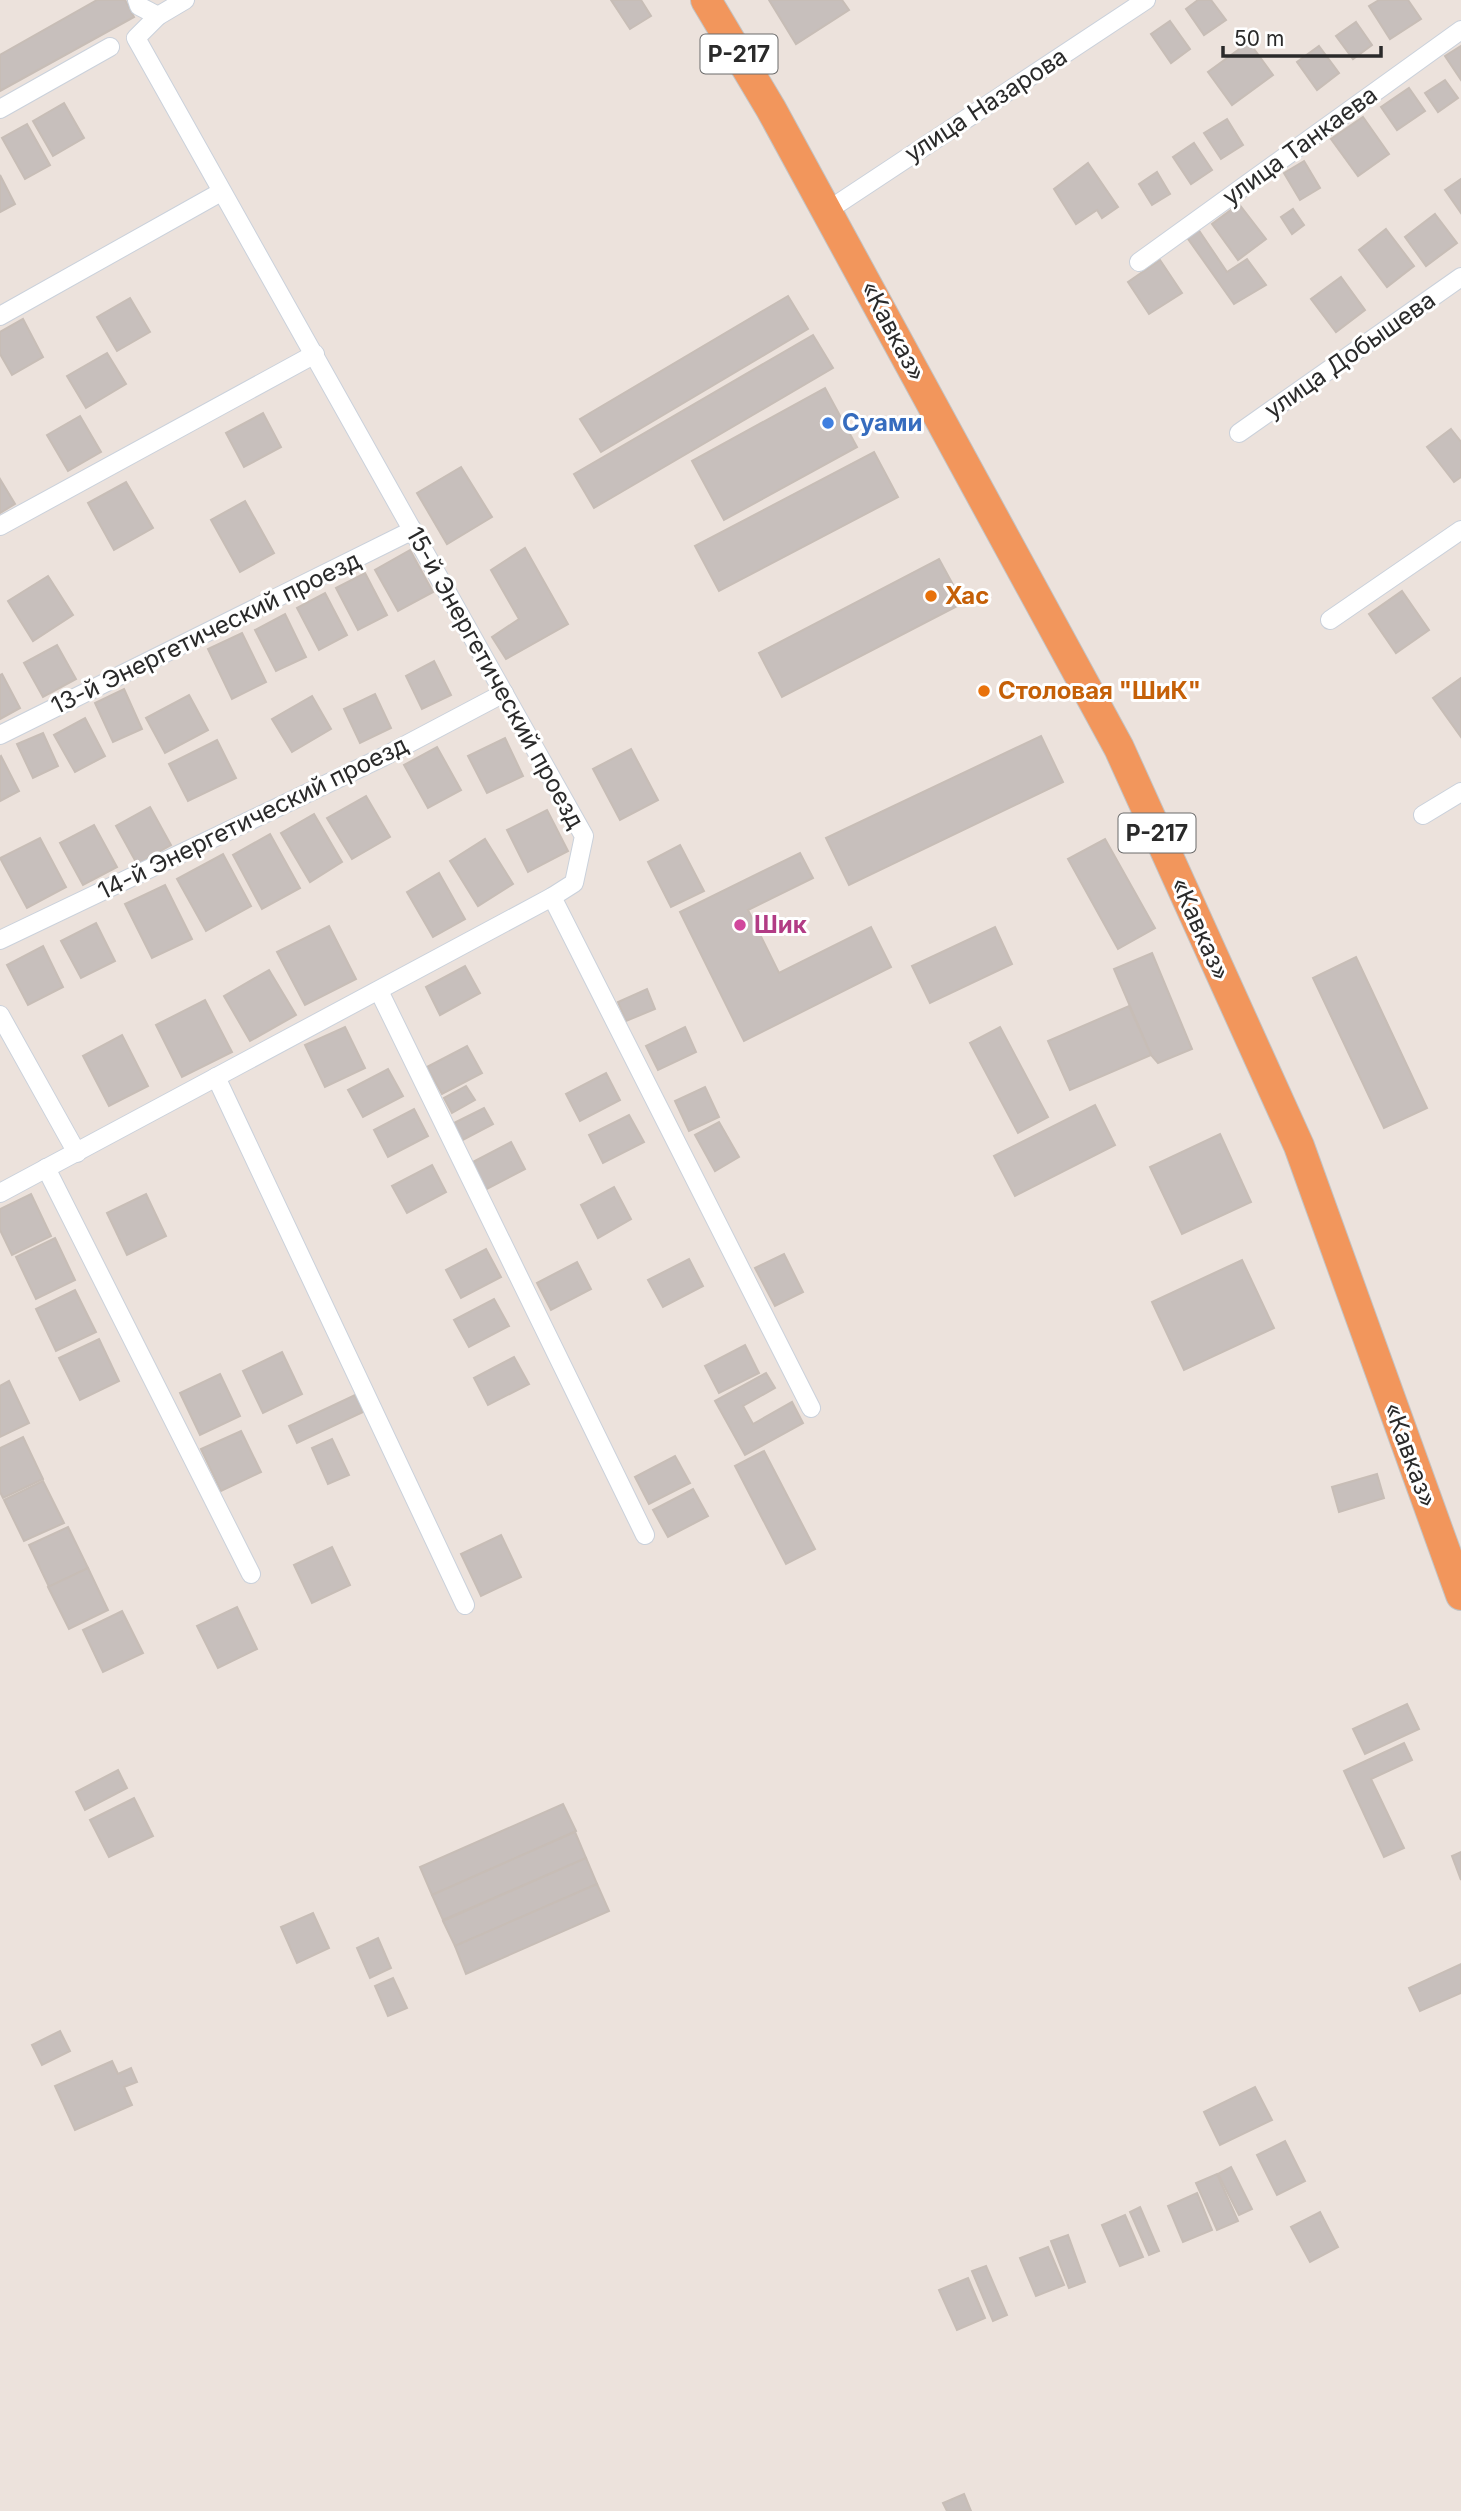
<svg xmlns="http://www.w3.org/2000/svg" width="1461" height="2511" font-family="Inter,sans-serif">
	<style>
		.building { fill: #c7bfbc; stroke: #c7bdb6; stroke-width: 2 }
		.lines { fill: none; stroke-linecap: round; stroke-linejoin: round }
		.minor-casing { stroke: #cad1db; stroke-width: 20 }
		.trunk-casing { stroke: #c3c3c3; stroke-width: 32 }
		.minor { stroke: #fff; stroke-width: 18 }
		.trunk { stroke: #f2965c; stroke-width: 30 }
		.shop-dot { fill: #3f7fe0; stroke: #fff; stroke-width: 2.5 }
		.food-dot { fill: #e8710a; stroke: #fff; stroke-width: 2.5 }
		.hotel-dot { fill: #d1479c; stroke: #fff; stroke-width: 2.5 }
		.labels { text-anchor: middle; stroke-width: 6; stroke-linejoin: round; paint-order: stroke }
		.shield { fill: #fff; stroke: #6a6a6a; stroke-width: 2 }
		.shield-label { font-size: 23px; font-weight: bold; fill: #2a2a2a }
		.street-label { font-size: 24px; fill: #2a2a2a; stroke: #fff }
		.shop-label { font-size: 24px; font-weight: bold; fill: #366cbe; stroke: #fff; text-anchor: start }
		.food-label { font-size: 24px; font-weight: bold; fill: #c56008; stroke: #fff; text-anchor: start }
		.hotel-label { font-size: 24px; font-weight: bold; fill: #b23c85; stroke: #fff; text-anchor: start }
	</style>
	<rect width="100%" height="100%" fill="#ece2dc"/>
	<g class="building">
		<polygon points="97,0 125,0 134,17 0,91 0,55"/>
		<polygon points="611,0 641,0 651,16 630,29"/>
		<polygon points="769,0 842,0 849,10 796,44"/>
		<polygon points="1198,0 1211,0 1226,20 1204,35 1186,9"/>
		<polygon points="1379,0 1408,0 1421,19 1390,39 1369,6"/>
		<polygon points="1170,21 1190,49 1171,63 1151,34"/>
		<polygon points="1356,22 1372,45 1353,59 1336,36"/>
		<polygon points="1249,42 1273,75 1232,105 1208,72"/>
		<polygon points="1319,46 1339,73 1317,90 1297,62"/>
		<polygon points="1461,46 1461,80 1445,56"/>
		<polygon points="1445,80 1458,98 1438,112 1425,93"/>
		<polygon points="1409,88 1425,111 1397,130 1381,107"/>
		<polygon points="64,103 84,138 53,156 33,121"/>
		<polygon points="1363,117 1389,154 1358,176 1331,139"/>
		<polygon points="1227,119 1243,145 1221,159 1204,133"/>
		<polygon points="27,124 50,165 25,179 2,138"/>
		<polygon points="1194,143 1212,170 1191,184 1173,157"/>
		<polygon points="1304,161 1320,188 1300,200 1284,173"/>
		<polygon points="1088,163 1118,207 1102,218 1097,210 1076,224 1054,189"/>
		<polygon points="1157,172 1170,194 1152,205 1139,184"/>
		<polygon points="0,175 15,204 0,212"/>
		<polygon points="1461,179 1461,213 1445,190"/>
		<polygon points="1239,204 1266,239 1238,260 1212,224"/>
		<polygon points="1293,209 1304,225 1292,234 1281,217"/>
		<polygon points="1435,214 1457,243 1426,266 1405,237"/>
		<polygon points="1198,229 1227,272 1247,259 1266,285 1234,304 1186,236"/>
		<polygon points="1386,229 1414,266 1387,287 1359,250"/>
		<polygon points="1160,260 1182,293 1149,314 1128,282"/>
		<polygon points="1341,277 1365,310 1336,332 1311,299"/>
		<polygon points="788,296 808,329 601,452 580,419"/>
		<polygon points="130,298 150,332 117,351 97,317"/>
		<polygon points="23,319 43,357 12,375 0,354 0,332"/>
		<polygon points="813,335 833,368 594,508 574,474"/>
		<polygon points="107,353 126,384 86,408 67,376"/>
		<polygon points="825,388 857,447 724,520 692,461"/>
		<polygon points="263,413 281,447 244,467 226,433"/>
		<polygon points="80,416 101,452 68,471 47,435"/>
		<polygon points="1451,429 1461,442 1461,477 1454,482 1427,447"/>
		<polygon points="874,452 898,497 719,591 695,546"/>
		<polygon points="461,467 492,517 447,544 417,493"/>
		<polygon points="0,479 15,504 0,513"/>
		<polygon points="126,482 153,528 114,550 88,503"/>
		<polygon points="245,501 274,553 240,572 211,520"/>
		<polygon points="525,548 568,624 506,659 492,637 519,619 491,570"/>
		<polygon points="410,550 433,592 398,611 375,570"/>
		<polygon points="939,559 963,603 782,697 759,653"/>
		<polygon points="365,573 387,615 358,630 336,588"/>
		<polygon points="48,576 73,615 33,641 8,601"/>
		<polygon points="1402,591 1429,630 1396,653 1369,614"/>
		<polygon points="325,593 347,635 319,650 297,608"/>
		<polygon points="285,614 306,657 276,671 255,630"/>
		<polygon points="242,633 266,682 232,699 208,649"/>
		<polygon points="57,645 76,679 43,697 24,663"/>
		<polygon points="434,661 451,695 422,709 406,676"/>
		<polygon points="2,674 20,708 0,719 0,675"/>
		<polygon points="1461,678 1461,737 1433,698"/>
		<polygon points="124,689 142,729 113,742 95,703"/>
		<polygon points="375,694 391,728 360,743 344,709"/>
		<polygon points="189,695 208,730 165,753 146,718"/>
		<polygon points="312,696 331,729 292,752 272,719"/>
		<polygon points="85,718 105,756 75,772 54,735"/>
		<polygon points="43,733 58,766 33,778 17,744"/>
		<polygon points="1041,736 1063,782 849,885 826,838"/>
		<polygon points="505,738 523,776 487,793 468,756"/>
		<polygon points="217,740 236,778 188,801 169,764"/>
		<polygon points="437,747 461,790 428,808 404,765"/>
		<polygon points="631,749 658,800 620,820 593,769"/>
		<polygon points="1,756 19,791 0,801 0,757"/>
		<polygon points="366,796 390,837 352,859 327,818"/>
		<polygon points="150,807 171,845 137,864 116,826"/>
		<polygon points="547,810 568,851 528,872 507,830"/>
		<polygon points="314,814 342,862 310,882 281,833"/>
		<polygon points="94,825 117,867 83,885 60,843"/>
		<polygon points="270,834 300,888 262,909 233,855"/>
		<polygon points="40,838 66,887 27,908 0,858"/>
		<polygon points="485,839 513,884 478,906 450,861"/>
		<polygon points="1105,839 1155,928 1118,949 1068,859"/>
		<polygon points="680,845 704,891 671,907 648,862"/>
		<polygon points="800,853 813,878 748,910 779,973 871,927 891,967 744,1041 680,912"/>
		<polygon points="223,854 251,906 206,931 177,879"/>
		<polygon points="439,873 465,919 433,937 407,892"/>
		<polygon points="165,885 192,939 152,958 125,904"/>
		<polygon points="96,923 115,961 81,978 61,941"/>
		<polygon points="329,926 356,979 305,1005 277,952"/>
		<polygon points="995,927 1012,964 930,1003 912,966"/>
		<polygon points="43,946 63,987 28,1005 7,965"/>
		<polygon points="1152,953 1192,1049 1158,1063 1151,1055 1114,969"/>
		<polygon points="1356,957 1427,1108 1384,1128 1313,978"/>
		<polygon points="465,966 480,993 440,1015 426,987"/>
		<polygon points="269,970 296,1015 250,1041 224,996"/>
		<polygon points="647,989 655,1009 626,1021 618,1002"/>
		<polygon points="205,1000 232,1052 182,1077 156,1025"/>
		<polygon points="1129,1006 1151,1055 1070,1090 1048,1041"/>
		<polygon points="345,1027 365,1068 325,1087 305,1045"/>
		<polygon points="685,1027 696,1052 658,1070 646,1046"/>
		<polygon points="1000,1027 1048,1117 1018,1133 970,1043"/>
		<polygon points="122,1035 148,1086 109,1106 83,1056"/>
		<polygon points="467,1046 482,1073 442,1094 427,1067"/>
		<polygon points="388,1069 403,1096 363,1117 348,1090"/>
		<polygon points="606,1073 620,1100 580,1121 566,1094"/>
		<polygon points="466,1086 475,1100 452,1113 444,1098"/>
		<polygon points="705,1087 719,1117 689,1131 675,1101"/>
		<polygon points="1095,1105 1115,1145 1015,1196 994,1156"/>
		<polygon points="484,1108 493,1124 461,1141 452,1124"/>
		<polygon points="414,1109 428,1136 388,1157 374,1130"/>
		<polygon points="629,1115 644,1142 603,1163 589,1135"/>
		<polygon points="719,1122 739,1157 715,1171 695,1135"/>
		<polygon points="1220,1134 1251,1202 1182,1234 1150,1167"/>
		<polygon points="511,1142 525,1169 485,1190 471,1163"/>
		<polygon points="432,1165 446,1192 407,1213 392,1186"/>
		<polygon points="614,1187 631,1219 598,1238 581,1205"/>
		<polygon points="31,1194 51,1236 12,1255 0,1230 0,1209"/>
		<polygon points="146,1194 166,1236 127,1255 107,1213"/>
		<polygon points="55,1238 75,1280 36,1299 16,1257"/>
		<polygon points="486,1249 501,1277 461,1298 446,1270"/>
		<polygon points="784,1254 803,1292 775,1306 755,1268"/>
		<polygon points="689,1259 703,1286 663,1307 648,1280"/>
		<polygon points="1242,1260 1274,1328 1184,1370 1152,1302"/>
		<polygon points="577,1262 591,1289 551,1310 537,1283"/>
		<polygon points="75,1290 96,1332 56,1351 36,1309"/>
		<polygon points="494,1299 509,1326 469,1347 454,1320"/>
		<polygon points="99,1339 119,1381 80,1400 59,1358"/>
		<polygon points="745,1345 759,1373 719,1393 705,1366"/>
		<polygon points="282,1352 302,1394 263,1413 243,1371"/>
		<polygon points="514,1357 529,1384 488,1405 474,1378"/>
		<polygon points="766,1373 775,1388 743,1406 753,1424 792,1402 803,1423 745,1455 715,1401"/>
		<polygon points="220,1374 240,1416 200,1435 180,1393"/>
		<polygon points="9,1381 29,1423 0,1437 0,1386"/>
		<polygon points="355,1395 363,1412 297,1443 289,1426"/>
		<polygon points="241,1431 261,1472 221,1491 201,1449"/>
		<polygon points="23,1437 43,1479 3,1498 0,1492 0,1448"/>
		<polygon points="332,1439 349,1475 328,1484 312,1448"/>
		<polygon points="764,1451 815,1549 786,1564 735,1466"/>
		<polygon points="675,1456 690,1483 649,1504 635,1477"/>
		<polygon points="1377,1474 1384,1498 1339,1512 1332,1487"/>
		<polygon points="43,1481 64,1523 24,1541 4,1500"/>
		<polygon points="693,1489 708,1516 668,1537 653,1510"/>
		<polygon points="68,1527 88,1568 49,1587 29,1545"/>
		<polygon points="501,1535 521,1577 481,1596 461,1554"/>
		<polygon points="332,1547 350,1585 312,1603 294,1565"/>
		<polygon points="88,1568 108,1610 69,1629 48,1587"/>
		<polygon points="237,1607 257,1649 218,1668 197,1626"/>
		<polygon points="122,1611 143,1653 103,1672 83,1630"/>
		<polygon points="1407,1704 1419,1729 1365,1754 1353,1729"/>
		<polygon points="1404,1743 1412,1760 1371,1779 1404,1848 1384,1857 1344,1771"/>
		<polygon points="118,1770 127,1788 85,1810 76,1792"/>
		<polygon points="134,1798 153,1836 109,1857 90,1820"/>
		<polygon points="563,1804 576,1831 432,1895 420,1867"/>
		<polygon points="575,1832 586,1858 443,1920 432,1895"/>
		<polygon points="1461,1852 1461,1880 1452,1856"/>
		<polygon points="586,1858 597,1884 455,1946 443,1921"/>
		<polygon points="597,1884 609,1911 466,1974 455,1946"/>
		<polygon points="313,1913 329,1948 297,1963 281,1927"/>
		<polygon points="378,1938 391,1968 370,1978 357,1948"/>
		<polygon points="1461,1964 1461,1993 1420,2011 1409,1988"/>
		<polygon points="393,1978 407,2008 388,2016 375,1986"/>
		<polygon points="60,2031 70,2051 42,2065 32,2045"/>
		<polygon points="112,2061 118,2074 131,2068 137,2082 124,2087 132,2105 75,2130 55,2086"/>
		<polygon points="1255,2087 1272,2120 1220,2145 1204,2112"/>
		<polygon points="1285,2141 1305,2181 1277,2195 1257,2155"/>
		<polygon points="1231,2167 1252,2209 1239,2215 1218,2174"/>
		<polygon points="1217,2174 1238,2221 1217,2230 1196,2183"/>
		<polygon points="1197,2193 1212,2230 1183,2242 1168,2206"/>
		<polygon points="1140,2207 1159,2251 1149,2255 1130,2212"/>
		<polygon points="1320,2212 1338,2247 1310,2262 1291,2227"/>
		<polygon points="1125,2215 1143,2257 1120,2266 1102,2225"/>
		<polygon points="1068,2235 1085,2282 1069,2288 1051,2241"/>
		<polygon points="1048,2247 1064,2285 1036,2296 1020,2258"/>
		<polygon points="986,2266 1007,2315 993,2321 972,2271"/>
		<polygon points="968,2278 985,2318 957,2330 939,2290"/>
		<polygon points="964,2494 971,2511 947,2511 943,2503"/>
	</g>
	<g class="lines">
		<g class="minor-casing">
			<g id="minor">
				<polyline points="137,0 139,6 158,16"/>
				<polyline points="0,109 110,47"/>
				<polyline points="827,211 1146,0"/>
				<polyline points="1139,262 1461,30"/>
				<polyline points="0,316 221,192"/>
				<polyline points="1239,433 1461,277"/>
				<polyline points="0,526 315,354"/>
				<polyline points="1330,620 1461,530"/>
				<polyline points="0,735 413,530"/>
				<polyline points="1423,815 1461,792"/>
				<polyline points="552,897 811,1408"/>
				<polyline points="0,940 383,757 504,693"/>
				<polyline points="379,991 645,1535"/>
				<polyline points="0,1015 77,1153"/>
				<polyline points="216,1077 465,1605"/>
				<polyline points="46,1168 251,1574"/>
				<polyline points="0,1193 552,897 574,883 584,836 136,38 158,16 185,0"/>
			</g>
		</g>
		<g class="trunk-casing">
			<polyline id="trunk" points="706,0 771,109 1119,748 1299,1146 1461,1595"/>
		</g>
		<use href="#minor" class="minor"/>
		<use href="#trunk" class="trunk"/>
	</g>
	<circle class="shop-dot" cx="828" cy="423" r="7"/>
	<g class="food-dot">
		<circle cx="931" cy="596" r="7"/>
		<circle cx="984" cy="691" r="7"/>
	</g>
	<circle class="hotel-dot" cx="740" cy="925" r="7"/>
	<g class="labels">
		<g class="shield">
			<rect x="700.5" y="34.5" width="77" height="39" rx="5"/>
			<rect x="1118.5" y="813.5" width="77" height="39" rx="5"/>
		</g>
		<g class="shield-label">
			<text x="739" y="62">Р-217</text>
			<text x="1157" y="841">Р-217</text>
		</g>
		<g class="street-label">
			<text transform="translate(986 105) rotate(-33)" y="8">улица Назарова</text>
			<text transform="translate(1300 146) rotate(-36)" y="8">улица Танкаева</text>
			<text transform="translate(893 331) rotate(62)" y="8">«Кавказ»</text>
			<text transform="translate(1350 355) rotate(-35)" y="8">улица Добышева</text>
			<text transform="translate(206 633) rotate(-26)" y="8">13-й Энергетический проезд</text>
			<text transform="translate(495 678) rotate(61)" y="8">15-й Энергетический проезд</text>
			<text transform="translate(253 818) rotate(-26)" y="8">14-й Энергетический проезд</text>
			<text transform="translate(1200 929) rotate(66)" y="8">«Кавказ»</text>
			<text transform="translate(1410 1455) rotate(70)" y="8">«Кавказ»</text>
		</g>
		<g class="shop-label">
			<text x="842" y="431">Суами</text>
		</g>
		<g class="food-label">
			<text x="945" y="604">Хас</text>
			<text x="998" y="699">Столовая "ШиК"</text>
		</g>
		<g class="hotel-label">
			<text x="754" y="933">Шик</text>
		</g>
	</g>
	<path d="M1223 46v10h158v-10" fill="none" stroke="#2a2a2a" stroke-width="3.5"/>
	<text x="1234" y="46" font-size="21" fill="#2a2a2a" stroke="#ffffff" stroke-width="5" paint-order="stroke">50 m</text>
</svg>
